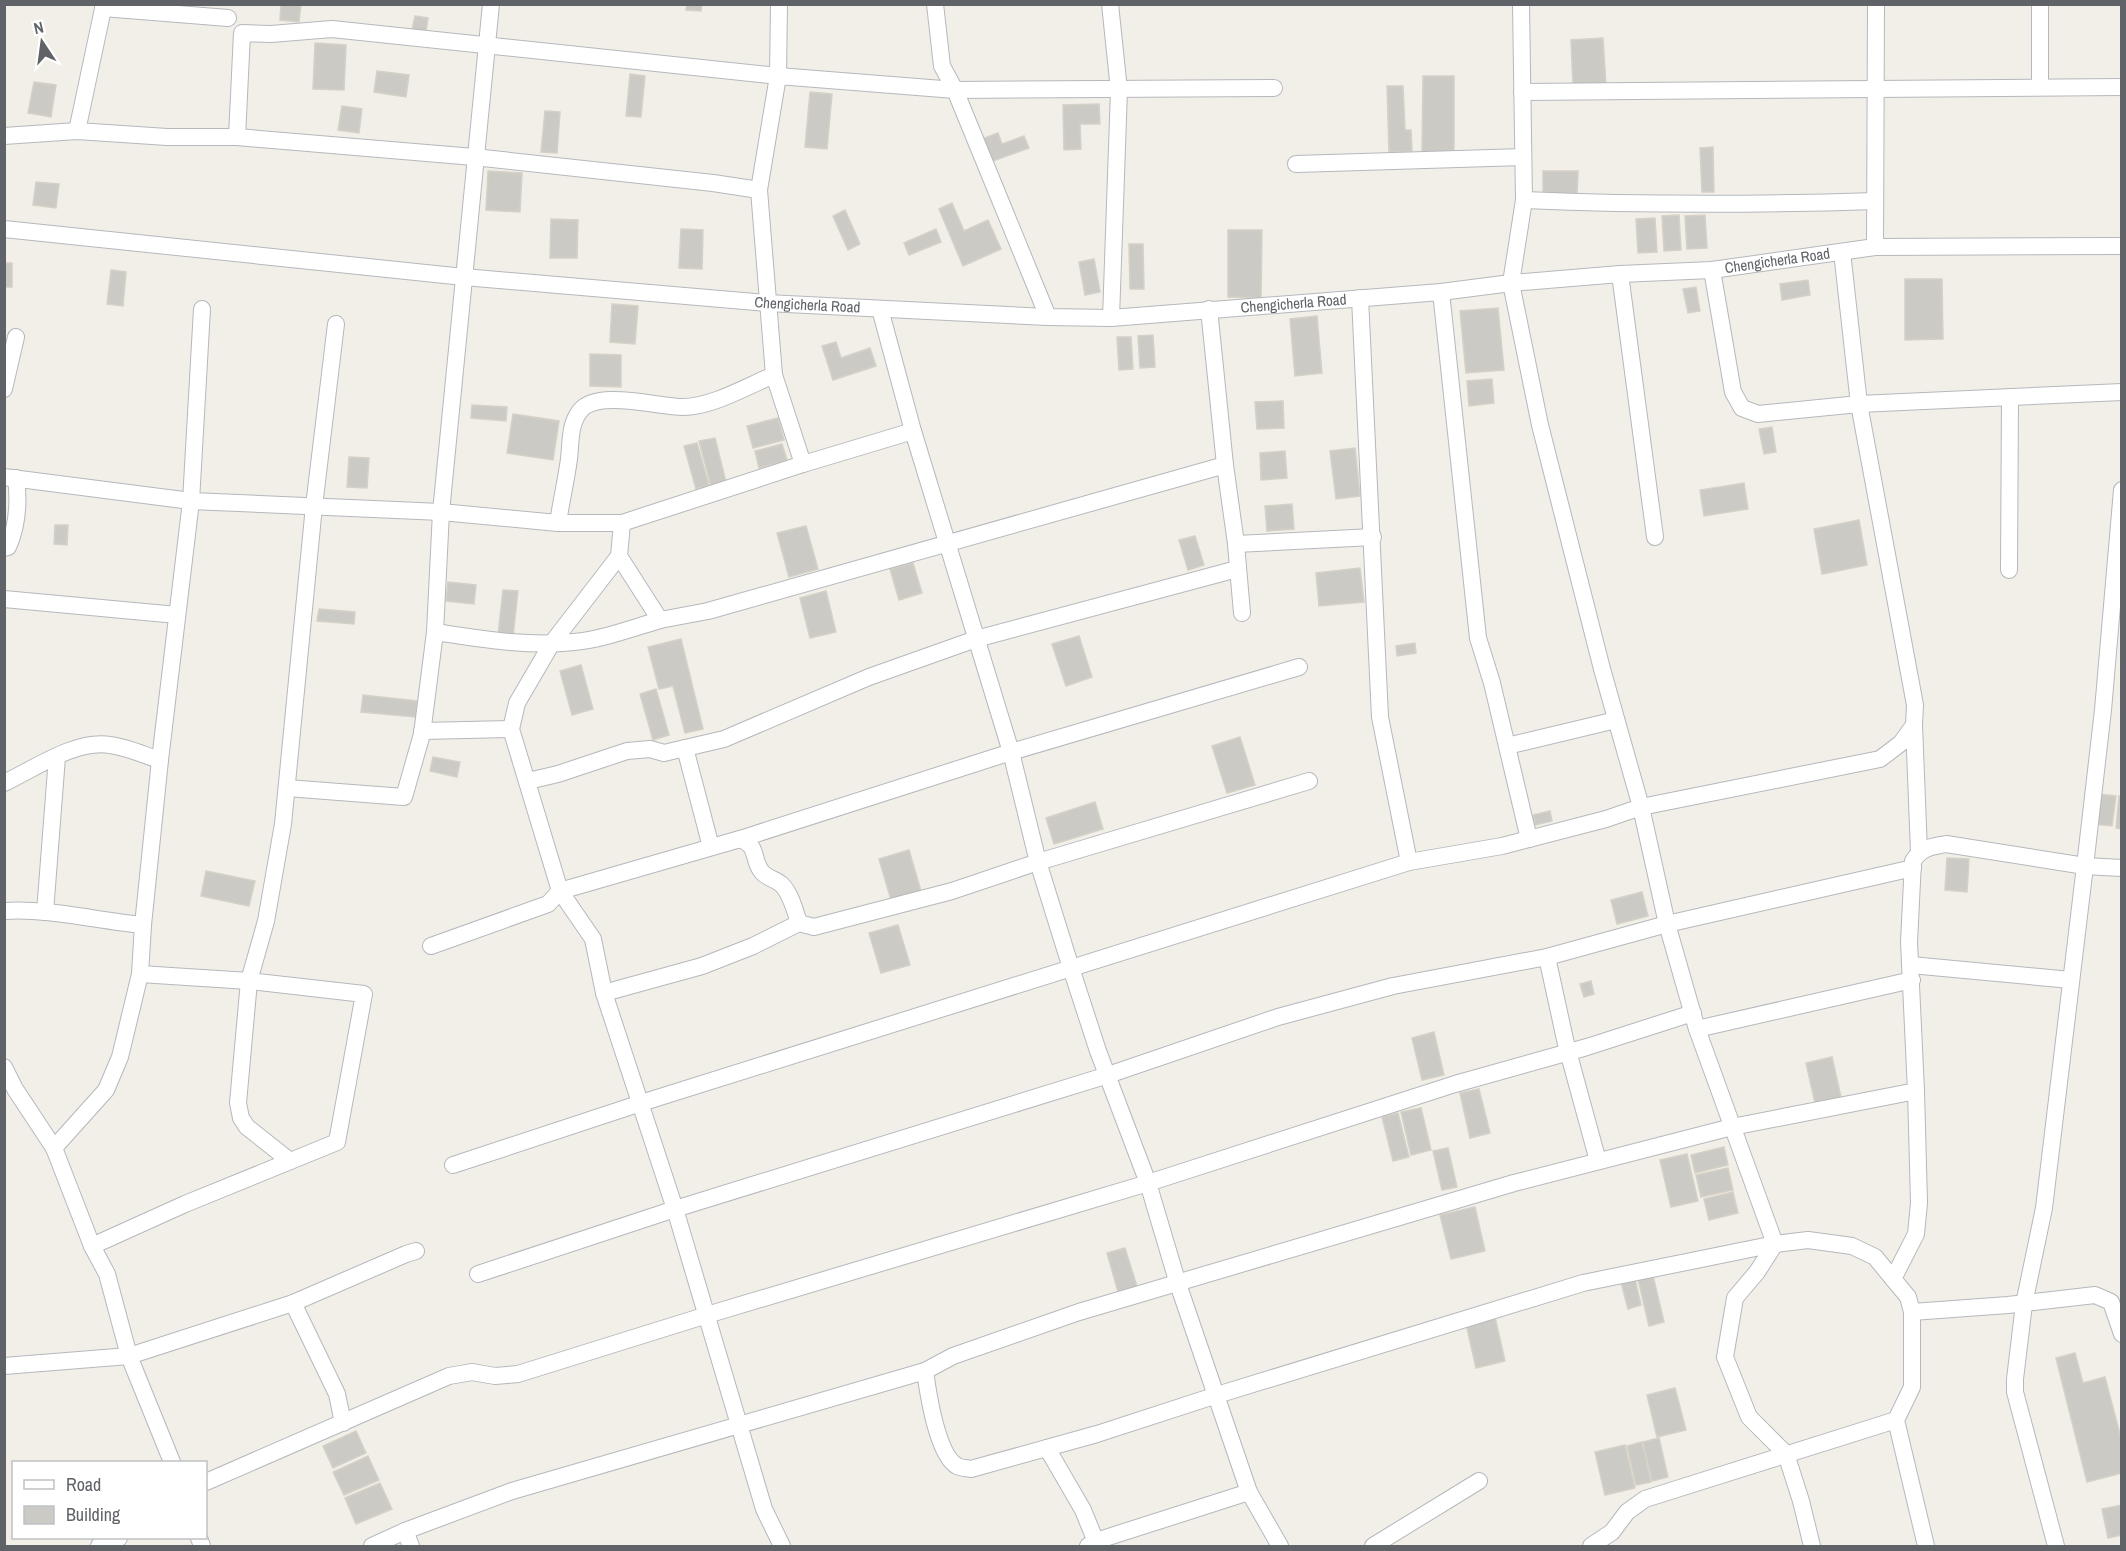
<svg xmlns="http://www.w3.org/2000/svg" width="2126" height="1551" font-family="'Archivo Narrow',sans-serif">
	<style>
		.building { fill: #cccac5; stroke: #d6d1c6; stroke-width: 1.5 }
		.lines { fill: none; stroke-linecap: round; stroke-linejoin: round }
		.street-casing { stroke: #b5b8bc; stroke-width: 18 }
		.street { stroke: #fff; stroke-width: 16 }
		.labels { text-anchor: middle; stroke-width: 6; stroke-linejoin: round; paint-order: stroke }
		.street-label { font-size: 15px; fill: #5f6368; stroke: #fff }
	</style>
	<rect width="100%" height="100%" fill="#f1efe8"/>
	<g class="building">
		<polygon points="281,4 301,4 299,22 280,20"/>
		<polygon points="687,4 702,4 701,11 686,10"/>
		<polygon points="415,16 428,18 426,32 412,30"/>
		<polygon points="1603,38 1606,85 1573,86 1571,40"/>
		<polygon points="315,43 346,45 344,90 313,89"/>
		<polygon points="377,71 409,75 406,97 374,92"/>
		<polygon points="630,74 645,76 641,117 626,116"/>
		<polygon points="1423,76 1454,76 1454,153 1422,152"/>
		<polygon points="34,82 56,85 51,117 28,113"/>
		<polygon points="1387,86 1403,86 1405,130 1411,130 1412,151 1389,152"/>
		<polygon points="810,92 832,94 827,149 805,147"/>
		<polygon points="1099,104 1100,124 1080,124 1081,149 1064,150 1063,105"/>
		<polygon points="342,106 362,109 359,133 338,130"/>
		<polygon points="545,111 560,112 557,153 541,152"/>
		<polygon points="998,133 1002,144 1024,136 1029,148 990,162 982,139"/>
		<polygon points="1713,147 1714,192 1702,192 1700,148"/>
		<polygon points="488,171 522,173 520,212 486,210"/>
		<polygon points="1543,171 1578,171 1577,195 1543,194"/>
		<polygon points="36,182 59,184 56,208 33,205"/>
		<polygon points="952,203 964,231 988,220 1001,249 963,266 939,209"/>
		<polygon points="845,210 860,244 848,250 833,216"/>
		<polygon points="1679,215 1681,250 1664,251 1662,216"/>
		<polygon points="1705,215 1707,248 1687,249 1685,216"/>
		<polygon points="1655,218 1657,252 1638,253 1636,219"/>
		<polygon points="551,219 578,220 577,258 550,258"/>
		<polygon points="681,229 703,230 702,269 679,268"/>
		<polygon points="936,229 941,242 909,255 904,243"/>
		<polygon points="1228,230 1262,230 1261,298 1228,297"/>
		<polygon points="1129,244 1143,244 1144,289 1130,289"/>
		<polygon points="1094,259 1100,292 1085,295 1079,262"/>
		<rect x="4" y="263" width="8" height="24"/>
		<polygon points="111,270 126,272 123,306 107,304"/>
		<polygon points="1905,279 1942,279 1943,339 1905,340"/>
		<polygon points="1808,280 1810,295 1782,300 1780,284"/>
		<polygon points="1696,287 1700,311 1688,313 1683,289"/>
		<polygon points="612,304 638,306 635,344 610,342"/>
		<polygon points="1498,308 1504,370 1466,373 1460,311"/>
		<polygon points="1317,316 1322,373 1295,376 1290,319"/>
		<polygon points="1153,335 1155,367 1140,368 1138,336"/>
		<polygon points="1117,337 1131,337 1133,369 1119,370"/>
		<polygon points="836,342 841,358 870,348 876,366 833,380 822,346"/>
		<polygon points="590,354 621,355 621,387 590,386"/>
		<polygon points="1492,379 1494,403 1469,406 1467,381"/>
		<polygon points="1283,401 1284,428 1257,429 1255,402"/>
		<polygon points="472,405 507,407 506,421 471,418"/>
		<polygon points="513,414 559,421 553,460 507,453"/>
		<polygon points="778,418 784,440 753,448 747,426"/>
		<polygon points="1772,427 1776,452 1764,454 1759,429"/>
		<polygon points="715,438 726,482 711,486 699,441"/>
		<polygon points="697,443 709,485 696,489 684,446"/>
		<polygon points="782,444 787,460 759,468 755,451"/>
		<polygon points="1355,448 1360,496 1336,499 1330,451"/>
		<polygon points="1285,451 1287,478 1261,480 1260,453"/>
		<polygon points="349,457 369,458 367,488 347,487"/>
		<polygon points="1744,483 1748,509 1704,516 1700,490"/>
		<polygon points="1292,504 1294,529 1267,531 1265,506"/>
		<polygon points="1859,520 1867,565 1822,574 1814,529"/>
		<polygon points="55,525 68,525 67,545 54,544"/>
		<polygon points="806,526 818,569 789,577 777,533"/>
		<polygon points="1195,536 1204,565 1188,570 1179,540"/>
		<polygon points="913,563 922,593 899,600 890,569"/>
		<polygon points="1360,568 1364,602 1319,606 1316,573"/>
		<polygon points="448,582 476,585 474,604 446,601"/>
		<polygon points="503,590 518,591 513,637 498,635"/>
		<polygon points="826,591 836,632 810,638 800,598"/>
		<polygon points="319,609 355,612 354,624 317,621"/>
		<polygon points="1079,636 1092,677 1066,686 1052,644"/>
		<polygon points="681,639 703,729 685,733 673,686 659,689 648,647"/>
		<polygon points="1415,643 1416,653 1397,656 1396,646"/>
		<polygon points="581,665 593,709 572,715 560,671"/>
		<polygon points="656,689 669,735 653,740 640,694"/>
		<polygon points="363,695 417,701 416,717 361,712"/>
		<polygon points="1240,737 1255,785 1227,793 1212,746"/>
		<polygon points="433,757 460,762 457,777 430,771"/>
		<polygon points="2097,794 2116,796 2112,826 2093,824"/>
		<polygon points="2119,796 2122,797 2122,829 2116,828"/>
		<polygon points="1095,802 1103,829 1054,844 1046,818"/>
		<polygon points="1550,811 1552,821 1535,825 1533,815"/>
		<polygon points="909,850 921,891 891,900 879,859"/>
		<polygon points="1947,858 1969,859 1967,892 1945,890"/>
		<polygon points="206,871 255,881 249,906 201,896"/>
		<polygon points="1642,892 1648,916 1617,924 1611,900"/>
		<polygon points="898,925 910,965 881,973 869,933"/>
		<polygon points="1591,981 1594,994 1584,997 1580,984"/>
		<polygon points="1434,1032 1444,1075 1422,1080 1412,1038"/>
		<polygon points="1832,1057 1841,1097 1815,1103 1806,1063"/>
		<polygon points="1479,1089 1490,1133 1470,1138 1460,1093"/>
		<polygon points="1421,1108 1431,1150 1411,1155 1401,1112"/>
		<polygon points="1398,1113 1409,1157 1393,1161 1382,1117"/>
		<polygon points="1724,1147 1728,1165 1695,1173 1691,1155"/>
		<polygon points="1448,1148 1457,1187 1442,1190 1433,1151"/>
		<polygon points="1687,1154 1698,1201 1671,1207 1660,1160"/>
		<polygon points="1728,1168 1733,1190 1701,1197 1696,1175"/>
		<polygon points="1733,1192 1738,1213 1709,1220 1704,1199"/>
		<polygon points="1475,1207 1485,1251 1451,1259 1440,1215"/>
		<polygon points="1125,1248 1139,1293 1120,1299 1107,1253"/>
		<polygon points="1653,1276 1664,1322 1649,1326 1638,1279"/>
		<polygon points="1635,1279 1641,1305 1628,1309 1621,1282"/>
		<polygon points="1495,1317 1505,1361 1476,1368 1466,1324"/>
		<polygon points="2075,1353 2083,1383 2105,1377 2122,1442 2122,1473 2087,1482 2056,1358"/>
		<polygon points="1675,1388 1686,1430 1657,1437 1647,1395"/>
		<polygon points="356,1431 366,1453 333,1468 323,1446"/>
		<polygon points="1659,1438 1668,1477 1652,1481 1643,1442"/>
		<polygon points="1642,1442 1651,1482 1636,1485 1627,1446"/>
		<polygon points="1625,1445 1635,1488 1605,1495 1595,1452"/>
		<polygon points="368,1456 379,1480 344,1495 333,1472"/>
		<polygon points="380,1483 392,1509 356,1524 345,1498"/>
		<polygon points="2122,1505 2122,1535 2108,1538 2102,1509"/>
	</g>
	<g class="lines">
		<g class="street-casing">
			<g id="street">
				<polyline points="935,4 942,66 955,90 1048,317"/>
				<polyline points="1110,4 1119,90 1111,318"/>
				<polyline points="1521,4 1524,200 1511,283 1540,425 1602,669 1641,807 1667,924 1697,1029 1775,1244 1808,1240 1852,1246 1875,1257 1908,1297 1912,1312 1912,1387 1896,1420 1926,1546"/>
				<polyline points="103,8 228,18"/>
				<polyline points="2040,87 2040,4"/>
				<polyline points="1522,92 2122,87"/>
				<polyline points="77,131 104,4"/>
				<polyline points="4,136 77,131 167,137 237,137 474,157 713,183 759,190 774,375 803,464"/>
				<polyline points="237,137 242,33 271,34 332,29 778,76 779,4"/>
				<polyline points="1296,164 1523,157"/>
				<polyline points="759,190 778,76 955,90 1274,88"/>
				<path d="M1524 200C1641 205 1757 205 1875 201"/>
				<path id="s1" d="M4 229 464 277 767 303 1048 317 1111 318 1441 292 1511 283 1620 274 1712 270 1875 247 2122 246"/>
				<polyline points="1875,247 1876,4"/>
				<polyline points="1712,270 1733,392 1742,408 1758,414 1859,404 2122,392"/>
				<polyline points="1620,274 1655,537"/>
				<polyline points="1441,292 1478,638 1492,683 1529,839"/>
				<polyline points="1360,298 1380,717 1409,862"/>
				<polyline points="880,309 913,431 1011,752 1038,862 1071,968 1098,1051 1148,1183 1178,1284 1249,1492 1280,1546"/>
				<polyline points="1209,309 1225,465 1236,544 1242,613"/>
				<polyline points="4,389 16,337"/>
				<polyline points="4,477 191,501 441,512 558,523 622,523 803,464 913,431"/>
				<path d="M558 523C561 502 566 481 569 459 571 443 569 425 580 411 597 389 658 407 683 407 712 407 747 386 774 375"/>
				<polyline points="1236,544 1373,537"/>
				<path d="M4 548 8 547C18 525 19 502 16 478"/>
				<polyline points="619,556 552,643 517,703 511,729 560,891 593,939 604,993 675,1209 764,1509 782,1546"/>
				<polyline points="2009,570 2010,397"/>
				<polyline points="4,599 177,615"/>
				<polyline points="660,620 708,611 1225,465"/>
				<path d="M435 632C482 639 527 647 574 642 604 639 632 628 660 620L619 556 622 523"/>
				<polyline points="1914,725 1919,852"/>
				<polyline points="422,731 511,729"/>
				<polyline points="1507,746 1616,720"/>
				<polyline points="685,748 711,847"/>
				<polyline points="528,781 558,774 627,751 650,749 664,753 724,739 869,677 976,639 1237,569"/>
				<path d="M4 783C34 769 76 739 110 745 126 747 144 755 160 760"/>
				<polyline points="287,788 404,797 422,734 435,632 441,512 491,4"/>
				<path d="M740 839C760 847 751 859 762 872 768 879 776 879 782 885 791 894 795 911 799 923L814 927 952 891 1038 862 1309 781"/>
				<path d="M4 911C51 908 97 921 143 925"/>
				<polyline points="45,912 57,757"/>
				<polyline points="431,946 548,904 560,891 740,839 1011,752 1299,667"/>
				<polyline points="1547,957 1566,1044 1598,1161"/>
				<polyline points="1911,965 2071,980"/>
				<polyline points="604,993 702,966 753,946 799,923"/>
				<polyline points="1697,1029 1912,980"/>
				<polyline points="4,1067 15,1089 54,1148"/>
				<polyline points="290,1161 247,1127 241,1118 238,1103 249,981 266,921 283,824 314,506 336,324"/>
				<polyline points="453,1165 641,1103 1409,862 1502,846 1606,819 1641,807 1880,759 1901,743 1914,725 1915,705 1859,404 1842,252"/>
				<path d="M1775 1244 1583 1283 1217 1395 1097 1434 971 1469C966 1468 961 1468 957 1466 937 1455 928 1393 925 1371L953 1356 1079 1312 1514 1183 1732 1127 1916 1091 1909 942 1913 861C1922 847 1931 847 1946 844L2085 866 2122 868"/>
				<polyline points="1775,1244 1757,1272 1735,1298 1725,1357 1749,1417 1786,1454 1801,1501 1812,1546"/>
				<polyline points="92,1246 185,1204 337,1142 364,994 249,981 140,974"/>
				<polyline points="478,1274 675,1209 1108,1075 1278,1017 1393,986 1547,957 1667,924 1913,868"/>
				<polyline points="1893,1279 1916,1234 1919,1203 1916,1091"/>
				<polyline points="293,1303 337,1394 343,1423"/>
				<polyline points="1912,1312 2008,1305 2095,1295 2111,1302 2122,1334"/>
				<polyline points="4,1366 129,1356 293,1303 406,1254 416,1251"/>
				<polyline points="1047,1448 1083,1510 1096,1542"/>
				<polyline points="172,1462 129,1356 107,1274 92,1246 54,1148 106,1090 120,1057 140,974 143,925 160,760 191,501 202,309"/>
				<polyline points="206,1482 449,1376 472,1372 495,1376 518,1374 707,1315 1148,1183 1455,1084 1587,1047 1693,1013"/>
				<polyline points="405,1531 411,1546"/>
				<polyline points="199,1538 202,1546"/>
				<polyline points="99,1546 113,1538 119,1538"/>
				<polyline points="372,1546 405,1531 512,1491 925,1371"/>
				<polyline points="1088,1546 1099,1540 1249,1492"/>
				<polyline points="1373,1546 1479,1481"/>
				<polyline points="1591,1546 1612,1532 1627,1512 1645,1499 1896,1420"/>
				<polyline points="2056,1546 2015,1392 2015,1379 2024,1304 2044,1208 2085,866 2103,710 2122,490"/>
			</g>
		</g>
		<use href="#street" class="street"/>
	</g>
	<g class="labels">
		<g class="street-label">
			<text dy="5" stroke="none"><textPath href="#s1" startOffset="1780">Chengicherla Road</textPath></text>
			<text dy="5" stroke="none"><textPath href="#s1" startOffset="1294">Chengicherla Road</textPath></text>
			<text dy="5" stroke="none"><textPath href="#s1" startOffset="807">Chengicherla Road</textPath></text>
		</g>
	</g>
	<rect width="2126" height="1551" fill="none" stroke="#5f6368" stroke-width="12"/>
	<rect x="12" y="1461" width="195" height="78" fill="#ffffff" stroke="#bfc1c3" stroke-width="1.5"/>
	<rect x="24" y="1480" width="30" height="9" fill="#ffffff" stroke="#bfc1c3" stroke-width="1.5"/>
	<text x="66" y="1491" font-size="18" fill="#5f6368">Road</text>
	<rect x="24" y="1506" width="30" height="18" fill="#cccac5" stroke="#bfc1c3" stroke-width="1.5"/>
	<text x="66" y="1521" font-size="18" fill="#5f6368">Building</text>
	<g transform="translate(42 42) rotate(347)" stroke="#ffffff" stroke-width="4.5" paint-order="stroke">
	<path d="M0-4.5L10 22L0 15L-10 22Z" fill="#5f6368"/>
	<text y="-9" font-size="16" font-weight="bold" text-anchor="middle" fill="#5f6368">N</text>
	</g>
</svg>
